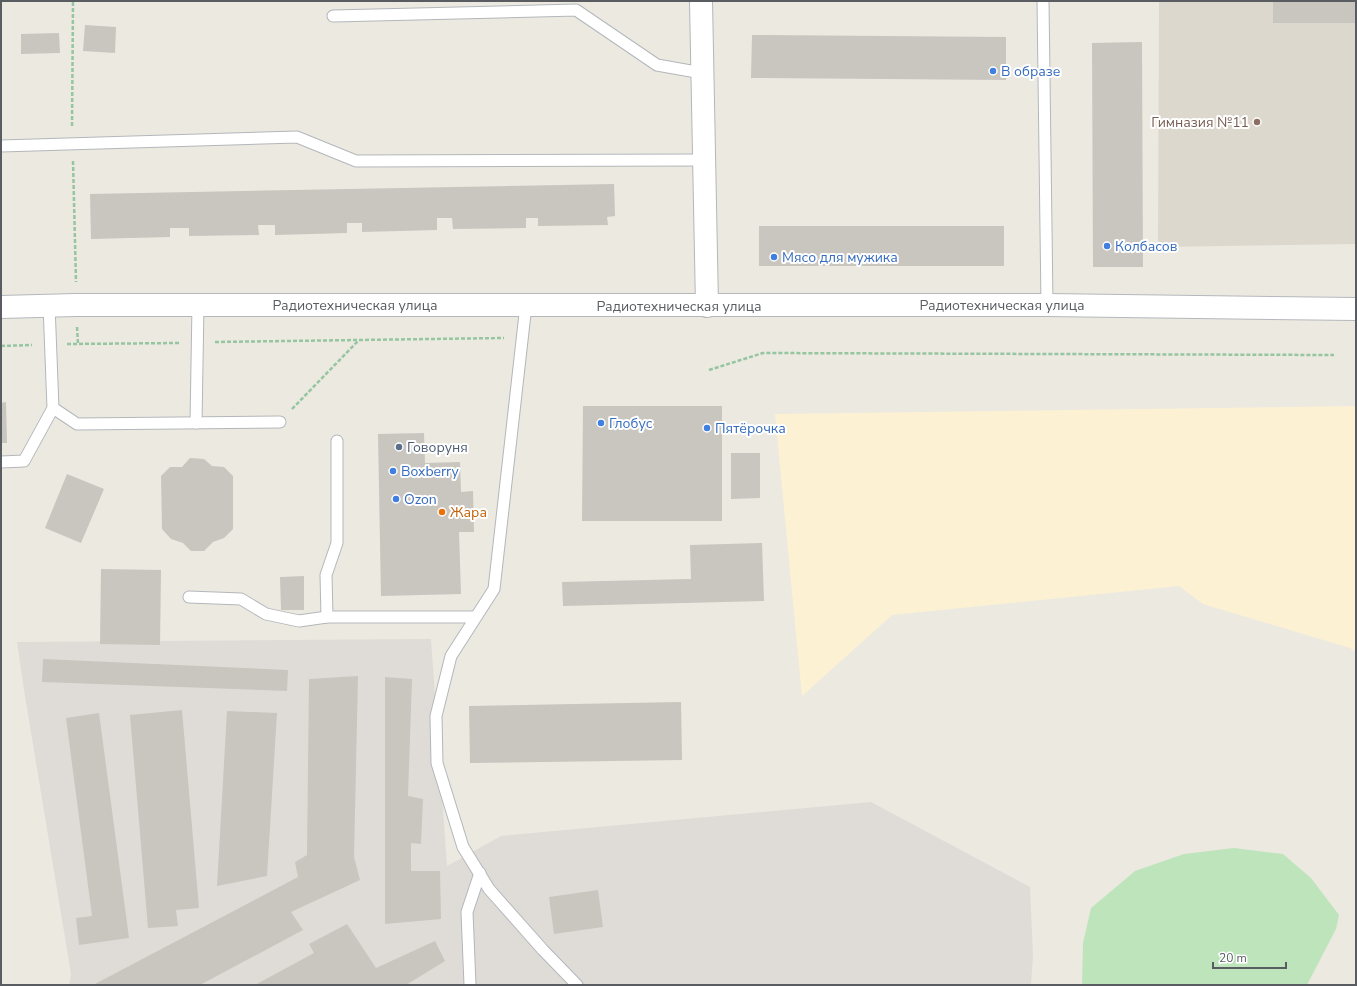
<svg xmlns="http://www.w3.org/2000/svg" width="1357" height="986" font-family="'Nunito Sans',sans-serif">
	<style>
		.commercial { fill: #fdf1d4 }
		.industrial { fill: #dfdcd8 }
		.education { fill: #dcd8ce }
		.green { fill: #bee4bc }
		.building { fill: #c9c5bf }
		.lines { fill: none; stroke-linecap: round; stroke-linejoin: round }
		.lane-casing { stroke: #b3b7bb; stroke-width: 13 }
		.street-casing { stroke: #b3b7bb; stroke-width: 24 }
		.secondary-casing { stroke: #b4b8bd; stroke-width: 24 }
		.path { stroke: #95c5a1; stroke-width: 2.5; stroke-dasharray: 4 2; stroke-linecap: butt }
		.lane { stroke: #fff; stroke-width: 11 }
		.street { stroke: #fff; stroke-width: 22 }
		.secondary { stroke: #fff; stroke-width: 22 }
		.shop-dot { fill: #3f7fe0; stroke: #fff; stroke-width: 1.5 }
		.education-dot { fill: #8d6e63; stroke: #fff; stroke-width: 1.5 }
		.service-dot { fill: #5c6f8a; stroke: #fff; stroke-width: 1.5 }
		.food-dot { fill: #e8710a; stroke: #fff; stroke-width: 1.5 }
		.labels { text-anchor: middle; stroke-width: 4; stroke-linejoin: round; paint-order: stroke }
		.shop-label { font-size: 14px; fill: #366cbe; stroke: #fff; text-anchor: start }
		.education-label { font-size: 14px; fill: #785e54; stroke: #fff; text-anchor: end }
		.street-label { font-size: 14px; fill: #595d61; stroke: #fff }
		.service-label { font-size: 14px; fill: #4e5e75; stroke: #fff; text-anchor: start }
		.food-label { font-size: 14px; fill: #c56008; stroke: #fff; text-anchor: start }
	</style>
	<rect width="100%" height="100%" fill="#ece9e0"/>
	<polygon class="commercial" points="1356,406 1356,652 1350,648 1203,604 1179,586 892,615 802,696 775,414"/>
	<polygon class="industrial" points="431,639 447,866 501,836 871,802 1030,887 1033,956 1031,985 69,985 71,974 24,690 17,642"/>
	<polygon class="education" points="1159,1 1356,1 1356,244 1158,247"/>
	<polygon class="green" points="1234,848 1283,854 1311,878 1339,915 1336,929 1307,985 1082,985 1083,943 1091,908 1135,871 1184,854"/>
	<g class="building">
		<rect x="1273" y="1" width="83" height="22"/>
		<polygon points="85,25 116,27 115,53 83,51"/>
		<polygon points="59,33 60,53 21,54 21,34"/>
		<polygon points="752,35 1006,37 1006,80 751,78"/>
		<polygon points="1142,42 1143,267 1093,267 1092,43"/>
		<polygon points="614,184 615,216 607,217 608,225 538,226 538,218 526,218 526,228 453,229 452,218 437,218 437,230 362,232 362,223 347,223 347,233 275,235 275,225 258,225 259,235 189,236 189,228 170,228 170,237 91,239 90,194"/>
		<rect x="759" y="226" width="245" height="40"/>
		<polygon points="6,402 7,443 1,443 1,403"/>
		<polygon points="583,406 722,406 722,521 582,521"/>
		<polygon points="424,433 425,463 460,462 461,492 473,491 474,532 459,532 461,594 381,596 378,434"/>
		<polygon points="731,453 760,453 760,498 731,499"/>
		<polygon points="190,458 204,459 212,466 224,467 233,476 233,529 224,538 213,542 204,551 191,551 183,543 171,539 162,529 161,476 170,467 182,467"/>
		<polygon points="67,474 104,489 81,543 45,528"/>
		<polygon points="762,543 764,601 563,606 562,582 691,579 690,545"/>
		<polygon points="101,569 161,570 160,645 100,644"/>
		<polygon points="304,576 304,610 281,610 280,577"/>
		<polygon points="43,659 288,670 287,691 42,682"/>
		<polygon points="358,676 354,857 360,880 291,912 303,930 200,985 93,985 298,877 295,862 307,855 309,679"/>
		<polygon points="385,677 412,679 408,796 423,799 421,844 411,843 411,871 440,871 441,919 385,924"/>
		<polygon points="681,702 682,760 470,763 469,706"/>
		<polygon points="182,710 199,908 176,910 178,926 148,928 130,715"/>
		<polygon points="227,711 277,713 267,876 217,886"/>
		<polygon points="99,713 129,938 79,945 76,918 92,916 66,718"/>
		<polygon points="598,890 603,927 554,934 549,897"/>
		<polygon points="347,924 376,968 435,941 445,961 406,985 255,985 314,953 309,944"/>
	</g>
	<g class="lines">
		<g class="lane-casing">
			<g id="lane">
				<polyline points="1043,1 1047,305"/>
				<polyline points="333,16 576,10 657,65 702,73"/>
				<polyline points="1,146 297,137 356,161 704,160"/>
				<polyline points="526,305 494,589 451,656 436,716 437,763 463,847 489,889 543,950 577,985"/>
				<polyline points="53,408 77,424 280,422"/>
				<polyline points="196,423 198,305"/>
				<polyline points="1,462 24,461 53,408 49,305"/>
				<polyline points="189,597 241,599 266,614 299,621 327,617 475,617"/>
				<polyline points="327,617 326,575 337,543 337,441"/>
				<polyline points="470,985 467,912 480,873"/>
			</g>
		</g>
		<g class="street-casing">
			<polyline id="street" points="701,1 707,306"/>
		</g>
		<g class="secondary-casing">
			<polyline id="secondary" points="1,307 76,305 1047,305 1356,309"/>
		</g>
		<g class="path">
			<polyline points="72,126 73,1"/>
			<polyline points="73,161 76,282"/>
			<polyline points="77,327 78,344"/>
			<polyline points="215,342 504,338"/>
			<polyline points="67,344 180,343"/>
			<polyline points="1,346 32,345"/>
			<polyline points="709,370 763,353 1334,355"/>
			<polyline points="292,409 358,341"/>
		</g>
		<use href="#lane" class="lane"/>
		<use href="#street" class="street"/>
		<use href="#secondary" class="secondary"/>
	</g>
	<g class="shop-dot">
		<circle cx="993" cy="71" r="4"/>
		<circle cx="1107" cy="246" r="4"/>
		<circle cx="774" cy="257" r="4"/>
		<circle cx="601" cy="423" r="4"/>
		<circle cx="707" cy="428" r="4"/>
		<circle cx="393" cy="471" r="4"/>
		<circle cx="396" cy="499" r="4"/>
	</g>
	<circle class="education-dot" cx="1257" cy="122" r="4"/>
	<circle class="service-dot" cx="399" cy="447" r="4"/>
	<circle class="food-dot" cx="442" cy="512" r="4"/>
	<g class="labels">
		<g class="shop-label">
			<text x="1001" y="76">В образе</text>
			<text x="1115" y="251">Колбасов</text>
			<text x="782" y="262">Мясо для мужика</text>
			<text x="609" y="428">Глобус</text>
			<text x="715" y="433">Пятёрочка</text>
			<text x="401" y="476">Boxberry</text>
			<text x="404" y="504">Ozon</text>
		</g>
		<g class="education-label">
			<text x="1249" y="127">Гимназия №11</text>
		</g>
		<g class="street-label">
			<text x="355" y="310">Радиотехническая улица</text>
			<text x="1002" y="310">Радиотехническая улица</text>
			<text x="679" y="311">Радиотехническая улица</text>
		</g>
		<g class="service-label">
			<text x="407" y="452">Говоруня</text>
		</g>
		<g class="food-label">
			<text x="450" y="517">Жара</text>
		</g>
	</g>
	<rect width="1357" height="986" fill="none" stroke="#595d61" stroke-width="4"/>
	<path d="M1213 962v6h73v-6" fill="none" stroke="#595d61" stroke-width="2"/>
	<text x="1219" y="962" font-size="12" fill="#595d61" stroke="#ffffff" stroke-width="3" paint-order="stroke">20 m</text>
</svg>
